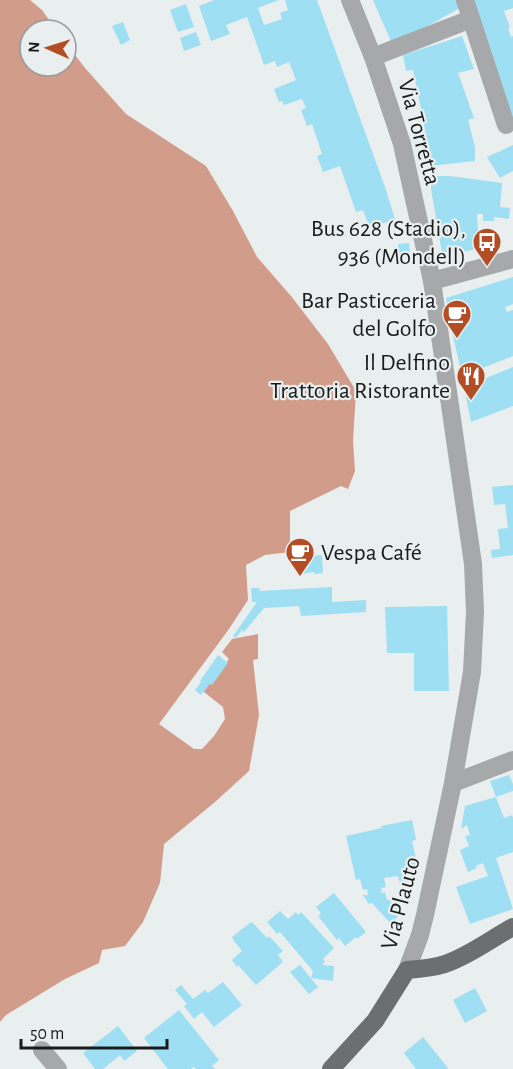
<svg xmlns="http://www.w3.org/2000/svg" width="513" height="1069" font-family="'Alegreya Sans',sans-serif">
	<style>
		.water { fill: #d19c89 }
		.building { fill: #9fdff3 }
		.lines { fill: none; stroke-linecap: round; stroke-linejoin: round }
		.minor { stroke: #a6a8a9; stroke-width: 18 }
		.major { stroke: #6c6f70; stroke-width: 18 }
		.labels { text-anchor: middle; stroke-width: 4.5; stroke-linejoin: round; paint-order: stroke }
		.street-label { font-size: 24px; fill: #1a1c1c; stroke: #e9eeef }
		.poi-label { font-size: 24px; fill: #1a1c1c; stroke: #e9eeef; text-anchor: end }
	</style>
	<rect width="100%" height="100%" fill="#e9eeef"/>
	<polygon class="water" points="0,0 30,0 42,10 56,30 30,30 30,66 66,66 66,43 85,68 126,114 206,166 233,211 257,257 291,296 328,344 356,391 353,441 355,471 348,489 341,486 290,511 290,552 265,555 246,565 248,600 229,629 159,724 194,749 202,749 214,736 225,719 223,707 204,692 208,681 213,681 229,659 222,652 232,639 258,634 258,659 253,660 259,715 249,771 215,802 164,844 160,883 143,922 125,946 102,950 99,963 65,979 6,1015 0,1022"/>
	<g class="building">
		<polygon points="214,0 279,0 258,8 264,25 282,19 280,13 288,10 285,0 317,0 385,187 395,219 370,228 363,210 356,212 340,166 323,172 317,156 322,154 312,124 307,126 301,110 306,108 302,99 284,105 282,101 279,102 274,89 296,80 289,62 277,67 275,61 264,65 247,17 226,25 230,34 211,41 199,6"/>
		<polygon points="373,0 459,0 463,6 393,46"/>
		<polygon points="470,0 513,0 513,8 504,11 510,27 508,28 511,37 513,36 513,123"/>
		<polygon points="186,4 194,27 178,32 170,10"/>
		<polygon points="123,22 130,40 121,45 112,26"/>
		<polygon points="196,32 201,45 184,51 180,38"/>
		<polygon points="462,36 474,69 458,73 474,118 468,120 475,147 475,161 430,166 423,118 413,70 406,71 403,55"/>
		<polygon points="513,145 513,171 500,178 487,157"/>
		<polygon points="431,176 450,176 502,183 500,207 510,208 509,219 494,217 494,221 483,221 483,214 477,214 479,248 461,253 461,251 442,253 431,189"/>
		<polygon points="409,243 410,254 399,255 398,244"/>
		<polygon points="513,277 513,304 505,307 507,312 513,310 513,356 462,376 449,318 446,298"/>
		<polygon points="513,367 513,406 471,422 464,387"/>
		<polygon points="513,485 513,555 492,558 491,550 500,549 498,529 508,528 505,504 494,505 492,487"/>
		<polygon points="313,554 313,556 322,555 323,573 314,574 314,572 301,574 300,555"/>
		<polygon points="332,587 332,602 366,600 366,612 301,616 299,606 264,608 244,632 242,630 236,638 233,636 257,602 252,602 251,588 259,588 260,591"/>
		<polygon points="447,606 449,691 414,691 414,653 387,653 385,607"/>
		<polygon points="218,655 228,663 212,685 210,684 201,695 195,690 201,682 200,681"/>
		<polygon points="509,775 513,784 513,791 496,797 490,781"/>
		<polygon points="496,797 504,818 512,815 513,818 513,852 496,858 513,909 470,924 456,887 488,876 483,863 476,866 477,868 468,872 460,850 469,846 465,836 470,835 467,825 461,829 465,806"/>
		<polygon points="412,820 416,840 412,841 418,867 412,868 414,880 400,884 398,876 384,878 386,887 381,888 382,893 385,892 387,900 401,898 398,916 392,925 372,903 369,904 363,895 368,895 367,889 363,890 360,879 356,880 346,836 382,828 381,826"/>
		<polygon points="334,893 366,932 357,939 356,937 345,946 339,938 337,940 318,916 321,914 316,907"/>
		<polygon points="280,911 288,919 296,912 298,915 301,912 334,948 323,959 325,962 322,965 334,966 333,981 311,978 313,971 280,932 277,934 267,922"/>
		<polygon points="251,922 253,923 267,938 269,936 283,951 278,955 283,962 256,985 238,965 237,967 232,960 242,951 234,941 232,937"/>
		<polygon points="300,965 318,987 309,994 290,972"/>
		<polygon points="223,982 242,1005 214,1027 202,1012 194,1019 184,1006 187,1004 175,990 181,985 193,999 205,990 208,993"/>
		<polygon points="475,988 487,1011 465,1023 453,1000"/>
		<polygon points="179,1010 219,1060 212,1066 215,1069 196,1069 194,1067 191,1069 168,1069 144,1038"/>
		<polygon points="118,1026 137,1051 124,1061 120,1055 103,1069 95,1069 83,1053"/>
		<polygon points="423,1037 448,1068 447,1069 416,1069 404,1053"/>
	</g>
	<g class="lines">
		<g class="minor">
			<polyline points="350,0 373,57 402,144 432,281 473,564 475,612 472,672 453,783 425,915 420,935 407,970"/>
			<polyline points="465,0 506,125"/>
			<polyline points="373,57 471,19"/>
			<polyline points="432,281 513,259"/>
			<polyline points="453,783 513,760"/>
			<polyline points="42,1050 58,1069"/>
		</g>
		<path class="major" d="M331 1069 375 1021 407 970C420 969 433 968 445 964 469 956 491 939 513 927"/>
	</g>
	<defs>
		<g id="bus-pin" transform="scale(1.5)"><path d="M0 17L-7.5 6A9.5 9.5 0 1 1 7.5 6Z" fill="#b34d25" stroke="#e9eeef"/><path d="M-5-6H5V4H4V6H2V4H-2V6H-4V4H-5ZM-3.5-4V0h7V-4ZM-3.5 1.2v1.5H-2V1.2ZM2 1.2v1.5H3.5V1.2Z" fill="#fff"/></g>
		<g id="cafe-pin" transform="scale(1.5)"><path d="M0 17L-7.5 6A9.5 9.5 0 1 1 7.5 6Z" fill="#b34d25" stroke="#e9eeef"/><path d="M-5.5-4.5H6V0H3Q3 3.5 0 3.5H-2.5Q-5.5 3.5-5.5 0ZM3-3.2v2h1.7v-2ZM-6 4.5H4V6H-6Z" fill="#fff"/></g>
		<g id="restaurant-pin" transform="scale(1.5)"><path d="M0 17L-7.5 6A9.5 9.5 0 1 1 7.5 6Z" fill="#b34d25" stroke="#e9eeef"/><path d="M-5-6h1v4h1v-4h1v4h1v-4h1v5L-1.5 .5V6h-2V.5L-5-1ZM5-6V6H3V1.5H1.5Q1.5-4 5-6Z" fill="#fff"/></g>
	</defs>
	<g fill-rule="evenodd">
		<use href="#bus-pin" x="487" y="242"/>
		<use href="#cafe-pin" x="457" y="314"/>
		<use href="#restaurant-pin" x="471" y="376"/>
		<use href="#cafe-pin" x="300" y="552"/>
	</g>
	<g class="labels">
		<g class="street-label">
			<text transform="translate(420 132) rotate(75)" y="8">Via Torretta</text>
			<text transform="translate(400 903) rotate(-75)" y="8">Via Plauto</text>
		</g>
		<g class="poi-label">
			<text x="466" y="236">Bus 628 (Stadio),<tspan x="466" dy="28">936 (Mondell)</tspan></text>
			<text x="436" y="308">Bar Pasticceria<tspan x="436" dy="28">del Golfo</tspan></text>
			<text x="450" y="370">Il Delfino<tspan x="450" dy="28">Trattoria Ristorante</tspan></text>
			<text x="321" y="560" text-anchor="start">Vespa Café</text>
		</g>
	</g>
	<g transform="translate(48 48) rotate(273)"><circle r="28" fill="#e9eeef" stroke="#969a9b" stroke-width="1.5"/>
	<path d="M0-4.5L10 22L0 15L-10 22Z" fill="#b34d25"/>
	<text y="-9" font-size="16" font-weight="bold" text-anchor="middle" fill="#1a1c1c">N</text>
	</g>
	<path d="M21 1039v9h146v-9" fill="none" stroke="#1a1c1c" stroke-width="3"/>
	<text x="30" y="1039" font-size="18" fill="#1a1c1c" stroke="#e9eeef" stroke-width="4.5" paint-order="stroke">50 m</text>
</svg>
